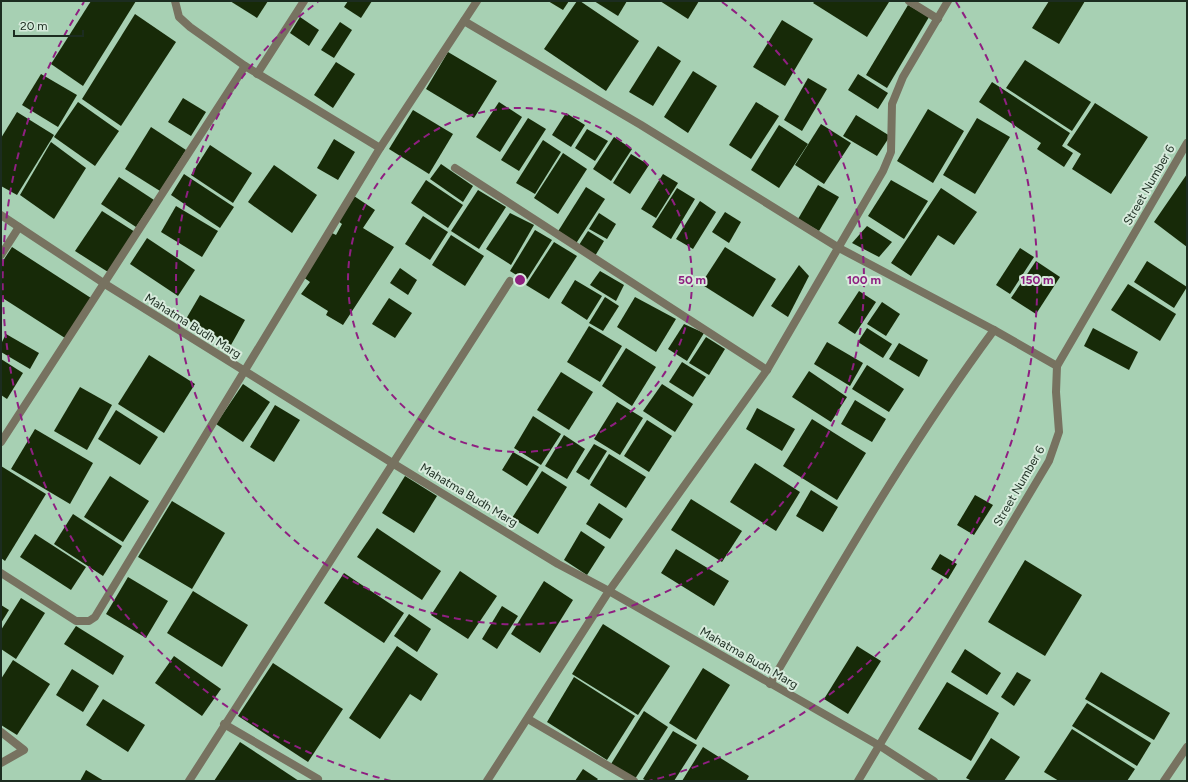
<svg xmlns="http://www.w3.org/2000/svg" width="1188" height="782" font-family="Figtree,sans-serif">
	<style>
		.building { fill: #172a08 }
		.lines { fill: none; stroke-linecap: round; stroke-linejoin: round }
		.service { stroke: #777260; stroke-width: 8 }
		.minor { stroke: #777260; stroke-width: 8 }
		.ring { fill: none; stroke: #8f1f81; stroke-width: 2; stroke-dasharray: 7 5 }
		.labels { text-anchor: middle; stroke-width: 4; stroke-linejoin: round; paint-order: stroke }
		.street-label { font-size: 12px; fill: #1c2c20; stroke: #d7ebdc }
		.centre { fill: #8f1f81; stroke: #d7ebdc; stroke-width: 2 }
		.ring-label { font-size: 12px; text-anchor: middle; font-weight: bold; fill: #8f1f81; stroke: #d7ebdc; stroke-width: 4; stroke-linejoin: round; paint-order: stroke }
	</style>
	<rect width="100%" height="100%" fill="#a7d0b3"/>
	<g class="building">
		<polygon points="91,1 136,1 83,86 51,64"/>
		<polygon points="230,1 268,1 257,18"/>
		<polygon points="348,1 372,1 361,18 344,7"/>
		<polygon points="548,1 569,1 563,10"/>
		<polygon points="577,1 580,1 639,41 606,91 544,49"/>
		<polygon points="594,1 627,1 618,16"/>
		<polygon points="660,1 699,1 688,19"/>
		<polygon points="815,1 887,1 889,2 867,37 813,3"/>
		<polygon points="1049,1 1085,1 1059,44 1032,28"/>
		<polygon points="908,5 929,17 887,88 866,75"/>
		<polygon points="135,14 176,42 121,126 82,99"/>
		<polygon points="300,17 319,30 309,46 290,33"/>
		<polygon points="782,20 813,39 785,86 753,67"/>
		<polygon points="340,22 352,30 334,58 321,50"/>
		<polygon points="658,46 681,61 653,106 629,92"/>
		<polygon points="448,52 497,81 474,118 426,89"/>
		<polygon points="1025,60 1091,102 1072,131 1006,88"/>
		<polygon points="336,62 355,74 333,108 314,95"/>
		<polygon points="693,71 717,86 688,133 664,117"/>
		<polygon points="41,74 77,95 58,127 22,105"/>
		<polygon points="858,74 888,93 878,109 848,90"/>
		<polygon points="808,78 827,89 802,131 784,120"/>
		<polygon points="992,82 1070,133 1062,146 1073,153 1064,167 1037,149 1041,143 979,102"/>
		<polygon points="183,98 206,112 191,136 168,122"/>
		<polygon points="78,102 119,131 95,166 54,137"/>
		<polygon points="499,102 522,117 500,152 476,137"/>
		<polygon points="756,102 779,116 751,159 729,145"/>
		<polygon points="1095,103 1148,137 1111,194 1072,169 1081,154 1067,145"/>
		<polygon points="928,109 964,131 933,183 897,161"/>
		<polygon points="413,110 453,134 429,174 389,149"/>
		<polygon points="17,112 54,135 17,195 1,186 1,138"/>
		<polygon points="566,113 585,125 571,147 552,135"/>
		<polygon points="856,115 890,136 877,156 843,136"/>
		<polygon points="528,118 546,129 519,171 501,160"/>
		<polygon points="977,118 1010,137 975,194 943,175"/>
		<polygon points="821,124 851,143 824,184 795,165"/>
		<polygon points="779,125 808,144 779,188 751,170"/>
		<polygon points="151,127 186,150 160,191 125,169"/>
		<polygon points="587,129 608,141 595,161 575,148"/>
		<polygon points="614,137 632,149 611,181 593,169"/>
		<polygon points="334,139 355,152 338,180 317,168"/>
		<polygon points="543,140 561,152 535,194 516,183"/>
		<polygon points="51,142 86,168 54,219 20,195"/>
		<polygon points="210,145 252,173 233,203 191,175"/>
		<polygon points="563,153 587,169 558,214 534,198"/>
		<polygon points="631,154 649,165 630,194 613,183"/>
		<polygon points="441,164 473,186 463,202 430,179"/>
		<polygon points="274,165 317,195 292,233 248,202"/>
		<polygon points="184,174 234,207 220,228 171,195"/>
		<polygon points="663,174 678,183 656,218 641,209"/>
		<polygon points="1187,174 1187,247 1154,222"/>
		<polygon points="119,177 154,200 136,227 101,204"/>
		<polygon points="426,180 463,205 448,228 411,203"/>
		<polygon points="891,180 928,201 904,239 868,216"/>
		<polygon points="818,185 839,197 819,231 798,219"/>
		<polygon points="586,187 605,199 575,245 557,233"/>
		<polygon points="677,188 695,199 671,239 652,227"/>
		<polygon points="941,188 977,212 954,245 938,235 911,276 891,263"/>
		<polygon points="478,190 506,207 479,249 451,231"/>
		<polygon points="354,196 375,210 363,228 394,247 343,325 326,315 328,311 301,294 310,282 303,277 332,233 336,235 342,224 338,221"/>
		<polygon points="700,201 716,212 693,249 676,239"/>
		<polygon points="176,206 218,231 202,257 161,232"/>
		<polygon points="102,211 135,232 108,272 75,251"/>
		<polygon points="725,212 741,222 729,243 712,232"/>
		<polygon points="510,213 534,225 511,265 486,249"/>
		<polygon points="599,213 616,224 607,239 589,229"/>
		<polygon points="423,216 448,232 430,260 405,244"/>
		<polygon points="867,226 892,242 879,257 852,243"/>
		<polygon points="535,230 552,240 526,281 510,271"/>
		<polygon points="588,231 604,241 595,256 579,245"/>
		<polygon points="451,235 484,256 465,286 432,265"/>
		<polygon points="147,238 195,270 178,296 130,264"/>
		<polygon points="554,242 577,256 549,299 526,285"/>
		<polygon points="12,247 91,298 65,338 1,297 1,264"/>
		<polygon points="725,247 776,279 753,317 701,284"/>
		<polygon points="1020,248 1034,257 1010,294 996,285"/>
		<polygon points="1036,261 1060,277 1036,314 1011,298"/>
		<polygon points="1147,261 1187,287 1174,308 1134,282"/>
		<polygon points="799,265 809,276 788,317 771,306"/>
		<polygon points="400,268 417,280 408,295 390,283"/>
		<polygon points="600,271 624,285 616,301 590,285"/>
		<polygon points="575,280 602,296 587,320 561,303"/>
		<polygon points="1128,284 1176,314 1160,341 1111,310"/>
		<polygon points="859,291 876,302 855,334 838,323"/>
		<polygon points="200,295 245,320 231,345 186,319"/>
		<polygon points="605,297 619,306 603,331 589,323"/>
		<polygon points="635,297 676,319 656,352 617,327"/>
		<polygon points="389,298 412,313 395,338 372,324"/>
		<polygon points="882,302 900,314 886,336 867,324"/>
		<polygon points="684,324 704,333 687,361 668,349"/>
		<polygon points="589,326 622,346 600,382 567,362"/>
		<polygon points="867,328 892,344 883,358 858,342"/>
		<polygon points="1093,328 1138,352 1129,370 1084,346"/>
		<polygon points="6,334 39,353 30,369 1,352 1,344"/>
		<polygon points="706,337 725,349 709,375 689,363"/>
		<polygon points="827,342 863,363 850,386 814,364"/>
		<polygon points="899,343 928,360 919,377 889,359"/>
		<polygon points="626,348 656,367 632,406 602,386"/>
		<polygon points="149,355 195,384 164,433 118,404"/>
		<polygon points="1,359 23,373 7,399 1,395"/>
		<polygon points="682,362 706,377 693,397 669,382"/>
		<polygon points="867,365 904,389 889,412 852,389"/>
		<polygon points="809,371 847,397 831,422 792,397"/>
		<polygon points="561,372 593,392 569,430 537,410"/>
		<polygon points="243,384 270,402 243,442 216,424"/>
		<polygon points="662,384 693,404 675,432 643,411"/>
		<polygon points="80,387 112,405 87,450 54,431"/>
		<polygon points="855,400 886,419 872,442 841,424"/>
		<polygon points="617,402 643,418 620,455 594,439"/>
		<polygon points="275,405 300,420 274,462 250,447"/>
		<polygon points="757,408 795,429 782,451 746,429"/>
		<polygon points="116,410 158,437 140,465 98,439"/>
		<polygon points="533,416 561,434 541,465 514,448"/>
		<polygon points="812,419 866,453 837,500 783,466"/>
		<polygon points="647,420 672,436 649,472 624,456"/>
		<polygon points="35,429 93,463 70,504 11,469"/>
		<polygon points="564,435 585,449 567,479 545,466"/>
		<polygon points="594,444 607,451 589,480 576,472"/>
		<polygon points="513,452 539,467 527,486 502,470"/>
		<polygon points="609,454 646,477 626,508 590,485"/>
		<polygon points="755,463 800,492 776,531 730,502"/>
		<polygon points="1,466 46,494 5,561 1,558"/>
		<polygon points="542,471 567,487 538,534 512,518"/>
		<polygon points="110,476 149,501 123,542 84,517"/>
		<polygon points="405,476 437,496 414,533 382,513"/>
		<polygon points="811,490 838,507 823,532 796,516"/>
		<polygon points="975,495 993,505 974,535 957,525"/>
		<polygon points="691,499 742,531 722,562 671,530"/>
		<polygon points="172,501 225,533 192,589 138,557"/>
		<polygon points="599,503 623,519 610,539 586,524"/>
		<polygon points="73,514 122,546 103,576 54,544"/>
		<polygon points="377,528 441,571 422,600 357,557"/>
		<polygon points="581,531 605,547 587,575 564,560"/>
		<polygon points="35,534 86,567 71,590 20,557"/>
		<polygon points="676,549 729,581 714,606 661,573"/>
		<polygon points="940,554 957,564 948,579 931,569"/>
		<polygon points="1025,560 1082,595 1045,656 988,622"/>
		<polygon points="460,571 497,596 468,639 431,615"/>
		<polygon points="344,573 404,613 384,643 324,603"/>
		<polygon points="128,577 168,601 146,638 106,614"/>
		<polygon points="544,581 573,600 540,653 511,634"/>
		<polygon points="193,591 248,625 222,667 167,633"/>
		<polygon points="21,598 45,613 16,659 1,649 1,630"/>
		<polygon points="1,605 9,610 1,623"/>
		<polygon points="502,606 518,616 497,649 482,639"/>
		<polygon points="409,614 431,629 417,652 394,636"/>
		<polygon points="603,624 670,666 638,715 572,674"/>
		<polygon points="76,626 124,656 113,675 64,644"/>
		<polygon points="397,646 438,674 421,701 410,694 380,739 349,718"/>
		<polygon points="857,646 881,661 848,714 824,699"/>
		<polygon points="965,649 1001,673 987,695 951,672"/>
		<polygon points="174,656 221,689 202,716 155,683"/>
		<polygon points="13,660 50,684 17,735 1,725 1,679"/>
		<polygon points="273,663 343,709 308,762 238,716"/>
		<polygon points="703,668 730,685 696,740 669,723"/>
		<polygon points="72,669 99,686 83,712 56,695"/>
		<polygon points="1017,672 1031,680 1014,706 1001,697"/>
		<polygon points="1101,672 1170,713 1154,740 1085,699"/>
		<polygon points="574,677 635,716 607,760 547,722"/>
		<polygon points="947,682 999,713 971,761 918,729"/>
		<polygon points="103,699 145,725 128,752 86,725"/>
		<polygon points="1087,703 1151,743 1137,766 1072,726"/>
		<polygon points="644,711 668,727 635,779 611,764"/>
		<polygon points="1072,729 1135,769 1127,781 1059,781 1044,772"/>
		<polygon points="673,731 697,745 674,781 647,781 643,779"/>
		<polygon points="991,738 1020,757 1004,781 972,781 966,778"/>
		<polygon points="240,742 299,781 214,781"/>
		<polygon points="703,747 749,776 746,781 682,781"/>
		<polygon points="583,769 598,779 596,781 575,781"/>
		<polygon points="86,770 104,781 80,781"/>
	</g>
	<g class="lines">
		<polyline class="service" points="224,724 318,779"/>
		<g class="minor">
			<polyline points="175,1 179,17 190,27 245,66 380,148"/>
			<polyline points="909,1 938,19"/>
			<polyline points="464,21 641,125 839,248 994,330 1057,366"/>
			<polyline points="257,74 304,1"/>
			<polyline points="455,168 767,370"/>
			<polyline points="1,215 105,284 394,464 558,564 609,591 880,746 934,781"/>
			<polyline points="1,255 19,227"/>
			<polyline points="1,442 245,66"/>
			<polyline points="1,573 76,621 89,621 95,617 380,148 477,1"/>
			<path d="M770 684C841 564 911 442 994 330"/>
			<polyline points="528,719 634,781"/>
			<polyline points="1,732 24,750 1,763"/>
			<polyline points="189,781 510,281"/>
			<polyline points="487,781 609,591 767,370 883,171 891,152 892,104 903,77 948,1"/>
			<polyline points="858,781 1049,461 1059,432 1056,392 1057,366 1187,143"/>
			<polyline points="1164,781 1187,747"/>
		</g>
	</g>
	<g class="ring">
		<circle cx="520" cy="280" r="172"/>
		<path d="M722 2A344 344 0 1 1 318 2"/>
		<path d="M391 781A517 517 0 0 1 84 2M956 2A517 517 0 0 1 649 781"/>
	</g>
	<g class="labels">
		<g class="street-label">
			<text transform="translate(1149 185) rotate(-60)" y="4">Street Number 6</text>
			<text transform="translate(193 326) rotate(32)" y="4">Mahatma Budh Marg</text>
			<text transform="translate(1019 486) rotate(-60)" y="4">Street Number 6</text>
			<text transform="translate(469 495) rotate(31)" y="4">Mahatma Budh Marg</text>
			<text transform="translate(749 658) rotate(30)" y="4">Mahatma Budh Marg</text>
		</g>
	</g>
	<circle cx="520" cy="280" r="6" class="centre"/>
	<g class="ring-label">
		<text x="692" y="284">50 m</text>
		<text x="864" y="284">100 m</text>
		<text x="1037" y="284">150 m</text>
	</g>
	<rect width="1188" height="782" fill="none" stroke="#1c2c20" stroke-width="4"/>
	<path d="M14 30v6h69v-6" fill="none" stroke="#1c2c20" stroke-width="2"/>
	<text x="20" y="30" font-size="12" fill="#1c2c20" stroke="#d7ebdc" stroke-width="3" paint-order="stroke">20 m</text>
</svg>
